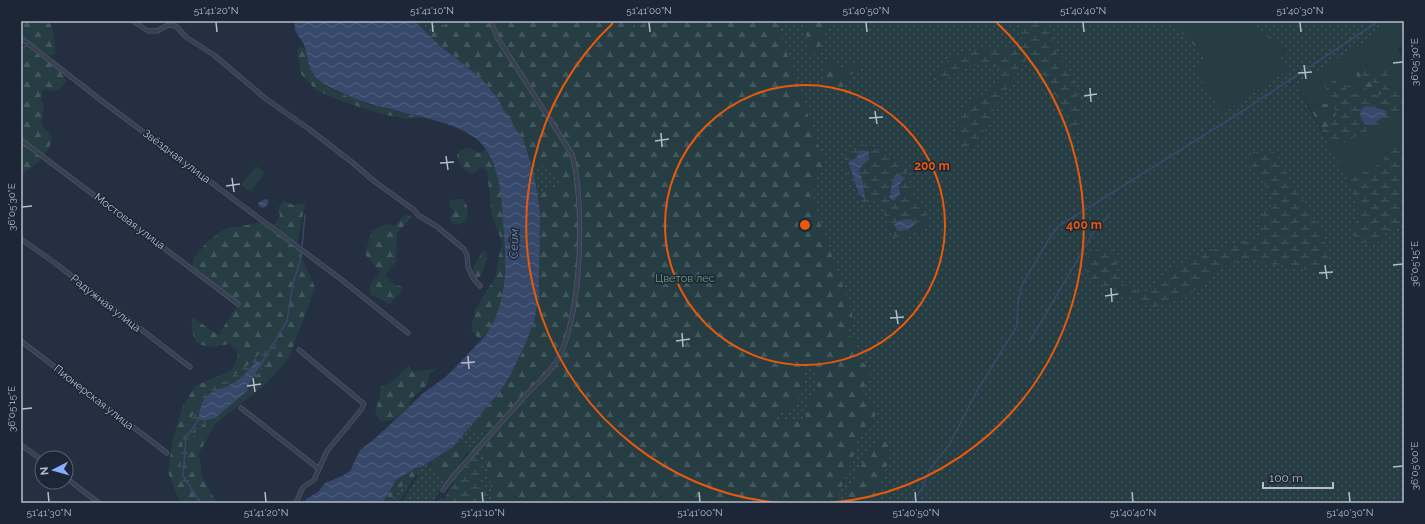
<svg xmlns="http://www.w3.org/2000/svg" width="1425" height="524" font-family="Raleway,sans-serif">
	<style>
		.grass { fill: url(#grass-dots); fill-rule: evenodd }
		.forest { fill: url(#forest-firs); fill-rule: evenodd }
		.wetland { fill: url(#wetland-marsh) }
		.green { fill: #263e43 }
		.water { fill: url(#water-waves) }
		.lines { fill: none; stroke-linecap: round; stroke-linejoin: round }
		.stream { stroke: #37496a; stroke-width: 1.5 }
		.street-casing { stroke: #565f6f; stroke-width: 5 }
		.street { stroke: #384151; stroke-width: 4 }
		.ticks { fill: none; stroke: #b5bccc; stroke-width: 1.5 }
		.ring { fill: none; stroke: #e8590c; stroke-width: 2 }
		.labels { text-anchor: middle; stroke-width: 3; stroke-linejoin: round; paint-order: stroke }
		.street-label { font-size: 11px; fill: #b5bccc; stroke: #1d2636 }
		.park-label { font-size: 11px; fill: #6b9e79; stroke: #1d2636 }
		.water-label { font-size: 12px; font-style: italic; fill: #7b90b4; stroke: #1d2636 }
		.centre { fill: #e8590c; stroke: #1d2636; stroke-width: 2 }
		.ring-label { font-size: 12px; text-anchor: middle; font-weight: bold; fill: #e8590c; stroke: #1d2636; stroke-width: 3; stroke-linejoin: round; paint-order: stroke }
		.neatline { fill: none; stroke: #b5bccc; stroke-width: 1.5 }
		.ticks-label { font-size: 10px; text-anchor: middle; fill: #b5bccc }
	</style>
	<defs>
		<pattern id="grass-dots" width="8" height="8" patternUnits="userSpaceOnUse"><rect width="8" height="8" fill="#263e43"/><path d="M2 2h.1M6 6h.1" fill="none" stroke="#43585d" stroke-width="1.8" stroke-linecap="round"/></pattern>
		<pattern id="forest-firs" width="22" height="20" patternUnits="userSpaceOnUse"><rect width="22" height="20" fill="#263e43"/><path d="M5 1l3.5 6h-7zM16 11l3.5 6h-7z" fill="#43585d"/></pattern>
		<pattern id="wetland-marsh" width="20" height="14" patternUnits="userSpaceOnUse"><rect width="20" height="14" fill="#263e43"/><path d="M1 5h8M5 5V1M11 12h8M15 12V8" fill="none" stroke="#43585d"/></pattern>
		<pattern id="water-waves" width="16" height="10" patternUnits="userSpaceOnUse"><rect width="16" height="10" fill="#37496a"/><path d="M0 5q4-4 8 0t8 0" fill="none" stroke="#52617e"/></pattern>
	</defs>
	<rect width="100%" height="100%" fill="#242f42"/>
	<g class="grass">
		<polygon points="415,21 450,21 430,35"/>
		<polygon points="633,21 646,21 637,29 632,27"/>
		<path d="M776 21H804L808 47 819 52C823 36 823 30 838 21H1174C1183 35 1195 45 1205 59H1279L1287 52 1276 39 1269 45 1270 40 1266 33 1259 30 1244 21H1392L1363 43 1296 85 1348 180 1359 212 1353 228 1385 231 1402 224 1404 228V503H873L890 457 874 445 867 451 862 465 847 491 844 503H834C844 482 854 460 858 437L871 426 878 408 865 400 862 390 870 377 865 365 860 361 854 341 847 331 854 322 851 309 813 202 815 178 823 167 822 156ZM829 59H832L834 65 841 71 851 64H860V69L847 77 841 90Z"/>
		<polygon points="529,159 536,164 549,168 561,182 559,188 548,190 536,196 534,174"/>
		<path d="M805 361 809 362 814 368 817 386 809 403 805 418 795 422 772 419V415C776 413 780 413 784 412 802 404 805 378 805 361Z"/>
		<path d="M468 429 486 432 489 439 483 451 489 474 493 503H490C488 496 485 493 484 487 481 478 485 469 480 461 467 458 470 445 457 443Z"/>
		<path d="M428 463C433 470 441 474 448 480L441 488 433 503H401L419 475 417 473 415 476V473L418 470V468Z"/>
		<polygon points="411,482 399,503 383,503 386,499 390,501 396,495 401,486"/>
	</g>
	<g class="forest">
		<path d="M24 21C41 21 53 16 54 38 54 43 56 48 55 54L50 56 28 41 22 34V23Z"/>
		<path d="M450 21H484C490 24 499 23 505 21H633L632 27 637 29 646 21H776L822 156 823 167 815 178 813 202 851 309 854 322 847 331 854 341 860 361 870 367V377L862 390 865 400 878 408 871 426 858 437C854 460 844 482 834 503H493C492 492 487 454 479 449L488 439 486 432 468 429 501 390 511 374 522 353 534 322 538 303 540 280 539 254 540 212 536 196 548 190 559 188 561 182 549 168 536 164 529 159 523 139 513 125 510 117 504 111 499 100 480 77 440 46 430 35ZM805 361 809 362 814 368 817 386 809 403 805 418 795 422 772 419V415C776 413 780 413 784 412 803 403 805 379 805 361Z"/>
		<path d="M804 21H838C823 30 823 36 819 52L811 55 808 47Z"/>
		<polygon points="1174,21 1184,21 1202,42 1196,47 1183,34"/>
		<polygon points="1237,21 1244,21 1259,30 1266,33 1270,40 1269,45 1266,46 1248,32"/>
		<path d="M21 46H26L60 71 67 81C59 91 56 92 43 89L41 98 44 110 41 124 52 138C49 155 35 166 21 175Z"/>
		<path d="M301 47 305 49C307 58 308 67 314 75 333 99 393 110 423 118L407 119 381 114 336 99 316 90 301 74 297 50Z"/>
		<path d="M829 59H832L834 65 841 71 851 64H860V69L847 77 841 90 829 89C822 76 820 71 829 59Z"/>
		<polygon points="1355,61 1359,61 1362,74 1382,86 1383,91 1380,95 1372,94 1366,88 1349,96 1345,94 1347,87 1357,77 1353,65"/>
		<polygon points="1322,103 1334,105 1336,114 1330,126 1326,129 1320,127 1310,108"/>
		<path d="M469 148 479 153 486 149C490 157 494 166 497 174 507 207 511 300 491 329 488 333 483 336 479 339L471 330 475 310 496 276 498 259 502 246 500 236 492 217 487 171 481 167 473 174C465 172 457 162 457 154L462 149Z"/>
		<polygon points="458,199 463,199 468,208 466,221 457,225 452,223 450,217 454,211 449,206 450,200"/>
		<path d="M284 201 293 205 305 203 297 245 315 288 289 358 265 385 215 424 199 453 202 477 217 503H182L176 493 168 472 173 438 183 406 195 386 232 370 238 356 236 349 229 344C222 345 213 348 206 346 192 344 191 328 192 317L218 335 237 307 193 272V259L208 241 225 229 257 223 275 224 280 216 278 208Z"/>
		<polygon points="405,215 412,217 397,233 396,262 385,275 391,282 404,288 390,304 370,294 370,284 380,272 365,254 372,230 388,224 394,226"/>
		<path d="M484 251 486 252 487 259 481 276 476 278C472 268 473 268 478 259 480 256 480 254 484 251Z"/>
		<polygon points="409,365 413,372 439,368 429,374 428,384 411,399 409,407 395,419 381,422 375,412 380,396 381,386 391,383"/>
		<polygon points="884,436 890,444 890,457 873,503 844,503 847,491 862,465 867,451"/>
		<path d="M457 443C462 444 465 446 468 450L466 455 460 462 459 468 448 480 444 481 440 479 439 472 433 469 428 463 444 453Z"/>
		<path d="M418 468V470L415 473C414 484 408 481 402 486 398 489 395 496 392 500L390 501 386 499 396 480 414 469Z"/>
	</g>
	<g class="wetland">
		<polygon points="1020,21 1047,21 1057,54 1075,78 1082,119 1081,132 1075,134 1061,104 1035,62 1026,60 996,105 984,130 981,143 969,152 962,145 956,131 963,111 977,98 996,86 1002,75 998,67 988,62 967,67 943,80 932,81 940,65 963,52 985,48 999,50 1011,49 1022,41"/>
		<polygon points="1359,61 1364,64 1373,73 1386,69 1393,86 1402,91 1404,97 1404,107 1389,119 1332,150 1320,127 1326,129 1330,126 1336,114 1334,105 1322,82 1324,79 1333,78 1340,85 1351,83 1347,87 1345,94 1349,96 1366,88 1372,94 1380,95 1383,91 1381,86 1373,82 1368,82 1362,74"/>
		<polygon points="1404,143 1404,223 1385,231 1381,242 1367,243 1355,239 1353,228 1359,212 1348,180 1381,163 1388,151"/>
		<path d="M860 144 880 151 900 162 908 175 912 197 925 208 927 223 917 233 897 240 891 233 883 210 874 199 865 204C853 191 844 173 845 155Z"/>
		<path d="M1252 152H1274L1323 234 1330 265 1324 273 1242 259 1214 272 1191 294 1152 308 1093 280C1075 265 1090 247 1110 246L1118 255 1117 276 1124 285 1144 293 1152 286 1163 274 1201 253 1263 236 1258 219 1264 211 1274 206 1272 196 1248 161Z"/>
		<path d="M276 335 279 339 274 353 265 366 230 406 198 429C194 436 189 447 188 455 186 467 191 479 188 490L181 479 180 470 183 439 189 422 202 398 207 391 230 378 252 362 272 337Z"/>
		<polygon points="473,458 480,461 483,465 484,488 488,495 490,503 443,503 439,500 440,497 444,499 455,479"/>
	</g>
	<g class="green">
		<polygon points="1184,21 1237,21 1248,32 1266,46 1269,45 1276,39 1287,53 1280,59 1288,70 1223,114 1193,68 1205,59 1196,47 1202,42"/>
		<path d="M1392 21H1404V34L1401 36 1404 40V45L1398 49 1404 60V97L1402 91 1393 86 1386 70 1373 73C1368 67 1363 61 1356 61L1353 65 1357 77 1351 83 1340 85 1332 78 1324 79 1322 82 1334 105 1322 103 1310 108 1296 85 1363 43Z"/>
		<polygon points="1404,107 1404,143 1388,151 1381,163 1348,180 1332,150 1389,119"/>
		<polygon points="256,166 265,173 250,192 241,185"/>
	</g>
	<g class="water">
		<path d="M295 21H415L440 46 480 77 499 100 504 111 510 116 513 125 523 139 534 174 540 212 539 296 534 322 525 345 511 374 501 390 453 447 423 466 414 469 396 480 383 503H305L306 499 318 492 325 483 342 476 350 471 360 450 372 441 406 410 422 394 447 376 486 335C506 307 507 267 504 233 502 205 502 173 485 148 470 125 423 118 398 111 378 106 357 101 338 91 329 87 319 82 313 74 307 65 308 55 304 45 302 40 297 35 295 30 294 27 295 24 295 21Z"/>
		<path d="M1366 106 1385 110 1387 114 1372 125 1365 124C1360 118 1357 109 1366 106Z"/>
		<polygon points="860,150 869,151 868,160 859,169 863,183 865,199 859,194 848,161 856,158"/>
		<path d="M898 173 905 178 899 185 900 194 894 201 889 198C893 188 889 182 898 173Z"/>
		<polygon points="265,199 268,200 268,204 266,206 262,208 259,206 258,203"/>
		<polygon points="911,219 915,224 907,230 898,231 894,225 898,221"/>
		<path d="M257 361 262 364 251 379 247 391 215 418 202 421 199 418C201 386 221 394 239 379 246 374 251 367 257 361Z"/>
	</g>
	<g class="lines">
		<g class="stream">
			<polyline points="1030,341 1093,233 1109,215"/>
			<polyline points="261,364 287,321 293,283 301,258 305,215"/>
			<polyline points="200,418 186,437 183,476 201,503"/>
			<polyline points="911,503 923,487 929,471 949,445 977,391 1017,326 1018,302 1022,285 1049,239 1059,226 1238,114 1379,21"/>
		</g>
		<g class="street-casing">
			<g id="street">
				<polyline points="133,21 148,31 157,31 168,25 176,26 186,37 214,55 266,99 309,129 353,163 374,181 414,210 418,215 436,226 464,249 467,255 468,267 473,278 480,286"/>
				<polyline points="21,38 102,101 342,280 408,333"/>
				<polyline points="21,140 238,304"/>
				<polyline points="21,239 55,263 190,367"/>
				<polyline points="21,341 167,453"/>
				<polyline points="241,408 319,469"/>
				<polyline points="21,445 42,460"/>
				<polyline points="66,478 99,503"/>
				<path d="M443 490C452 477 462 466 472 455 489 436 506 417 523 398 533 387 545 378 554 365 583 325 585 201 572 154L497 37 491 21"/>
				<polyline points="296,503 303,487 314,480 327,451 361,410 364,404 299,350"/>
			</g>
		</g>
		<use href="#street" class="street"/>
	</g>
	<path class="ticks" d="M216 22 217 32M432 22 433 32M649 22 650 32M866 22 867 32M1083 22 1084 32M1300 22 1301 32M1393 63 1403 62M1304 65 1306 79M1298 73 1312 72M1090 88 1091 102M1084 96 1097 94M875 111 877 124M869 118 883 117M661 133 662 147M655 141 669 139M446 156 448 170M440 163 454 162M232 178 234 192M226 186 240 184M22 207 32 206M1325 265 1327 279M1393 265 1403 264M1319 273 1333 272M1111 288 1112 302M1105 296 1118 294M896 310 898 324M890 318 904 317M682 333 683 347M676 341 690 339M468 356 469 369M461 363 475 362M253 378 255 392M247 386 261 384M22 409 32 408M1393 467 1403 466M48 492 49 502M265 492 266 502M482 492 483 502M699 492 700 502M915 492 916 502M1132 492 1133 502M1349 492 1350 502"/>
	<g class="ring">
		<circle cx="805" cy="225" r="140"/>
		<path d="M781 503A279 279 0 0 1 613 23M997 23A279 279 0 0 1 829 503"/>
	</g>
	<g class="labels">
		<g class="street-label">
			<text transform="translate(177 156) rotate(37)" y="4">Звёздная улица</text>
			<text transform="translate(130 221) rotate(37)" y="4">Мостовая улица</text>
			<text transform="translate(106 303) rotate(38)" y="4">Радужная улица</text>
			<text transform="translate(94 397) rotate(38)" y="4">Пионерская улица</text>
		</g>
		<g class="park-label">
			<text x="685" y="282">Цветов лес</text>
		</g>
		<g class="water-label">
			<text transform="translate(514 244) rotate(-88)" y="4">Сейм</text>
		</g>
	</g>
	<circle cx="805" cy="225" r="6" class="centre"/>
	<g class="ring-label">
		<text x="932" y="170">200 m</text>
		<text x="1084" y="229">400 m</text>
	</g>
	<rect width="1425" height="524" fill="none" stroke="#1d2636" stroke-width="44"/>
	<g transform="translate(54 470) rotate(264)"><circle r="19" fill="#1d2636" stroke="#5a6272"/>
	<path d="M0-3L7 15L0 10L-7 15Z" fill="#88aefe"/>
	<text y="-6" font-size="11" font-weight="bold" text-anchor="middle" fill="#b5bccc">N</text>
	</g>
	<path d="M1263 482v6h70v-6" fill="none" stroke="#b5bccc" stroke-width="2"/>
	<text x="1269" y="482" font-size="12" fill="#b5bccc" stroke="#1d2636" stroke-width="3" paint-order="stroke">100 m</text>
	<rect x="22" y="22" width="1381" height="480" class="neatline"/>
	<g class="ticks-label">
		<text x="216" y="14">51°41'20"N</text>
		<text x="432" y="14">51°41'10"N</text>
		<text x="649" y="14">51°41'00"N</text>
		<text x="866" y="14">51°40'50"N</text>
		<text x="1083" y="14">51°40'40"N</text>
		<text x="1300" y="14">51°40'30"N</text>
		<text transform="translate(1414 62) rotate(-90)" y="4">36°05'30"E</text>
		<text transform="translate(11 207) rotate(-90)" y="4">36°05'30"E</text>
		<text transform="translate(1414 264) rotate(-90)" y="4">36°05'15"E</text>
		<text transform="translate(11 409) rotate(-90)" y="4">36°05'15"E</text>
		<text transform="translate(1414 466) rotate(-90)" y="4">36°05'00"E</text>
		<text x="49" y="516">51°41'30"N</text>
		<text x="266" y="516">51°41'20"N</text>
		<text x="483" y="516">51°41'10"N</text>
		<text x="700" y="516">51°41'00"N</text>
		<text x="916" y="516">51°40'50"N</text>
		<text x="1133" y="516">51°40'40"N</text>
		<text x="1350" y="516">51°40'30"N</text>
	</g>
</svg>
